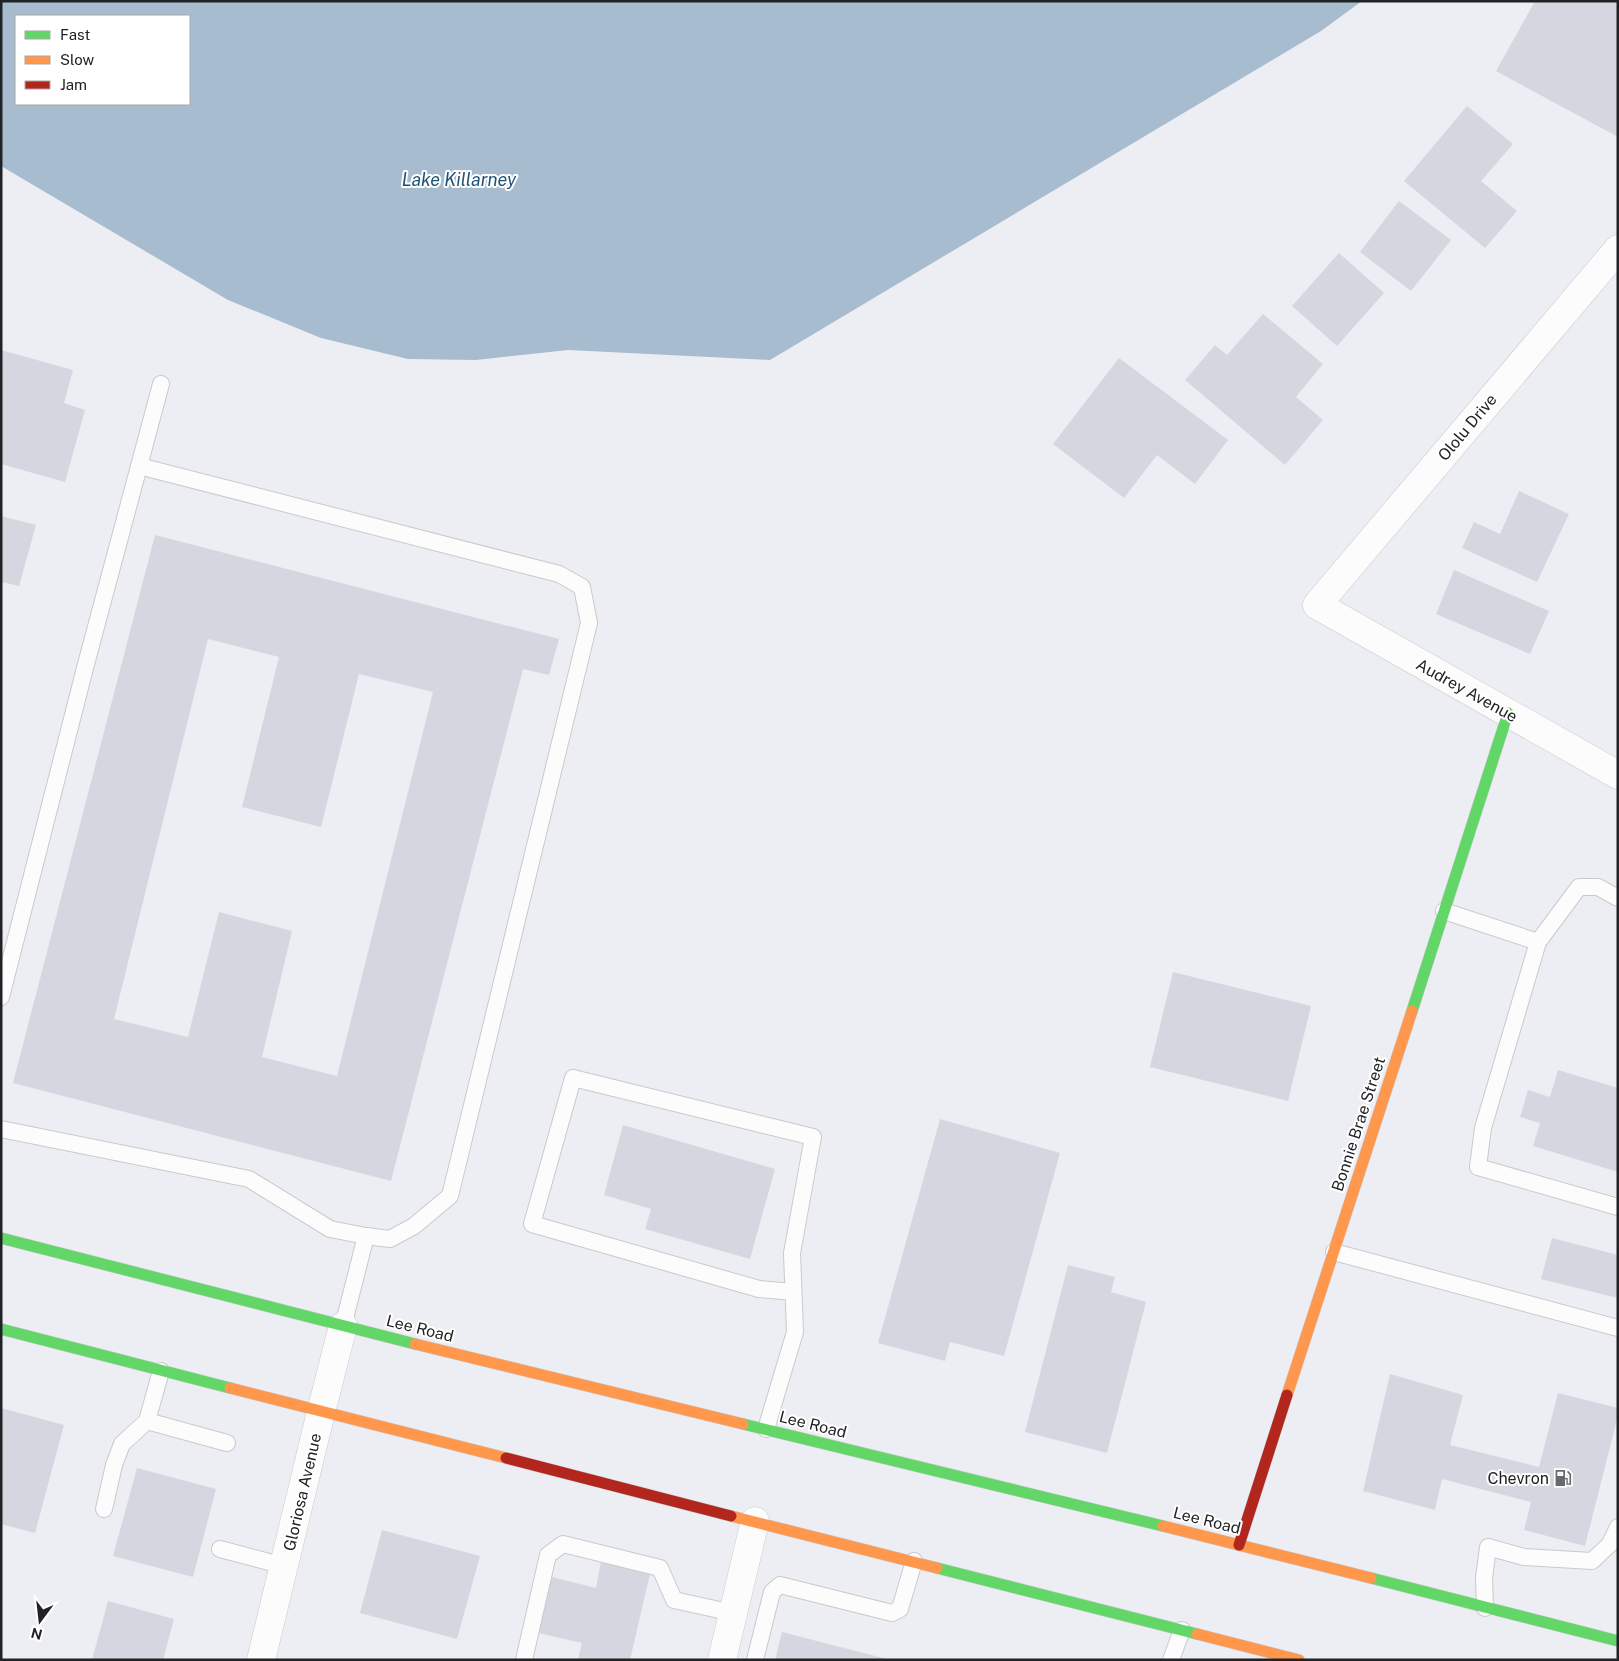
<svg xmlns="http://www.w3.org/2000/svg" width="1619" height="1661" font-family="'Public Sans',sans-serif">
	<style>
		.water { fill: #a7bcce; fill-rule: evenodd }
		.building { fill: #d5d7e0; fill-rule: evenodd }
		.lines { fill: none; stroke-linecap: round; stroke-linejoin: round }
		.lane-casing { stroke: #c9cace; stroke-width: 18 }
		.street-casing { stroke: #c9cace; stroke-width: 29 }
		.fast-casing { stroke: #c9cace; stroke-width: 12 }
		.slow-casing { stroke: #c9cace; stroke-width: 12 }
		.jam-casing { stroke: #c9cace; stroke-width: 12 }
		.lane { stroke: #fcfcfd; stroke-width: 16 }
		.street { stroke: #fcfcfd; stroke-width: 28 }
		.fast { stroke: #63d668; stroke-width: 11 }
		.slow { stroke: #ff974d; stroke-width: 11 }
		.jam { stroke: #b3261e; stroke-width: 11 }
		.labels { text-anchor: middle; stroke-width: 4; stroke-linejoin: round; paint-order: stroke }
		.street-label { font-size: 16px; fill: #212225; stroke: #fff }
		.poi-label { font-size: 16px; fill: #212225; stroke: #fff; text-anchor: end }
		.water-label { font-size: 18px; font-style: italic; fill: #1f5274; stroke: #fff }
	</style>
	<rect width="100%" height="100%" fill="#edeef3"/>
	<path class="water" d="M1 1H1362L1321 31 770 360 568 350 476 360 408 359 321 338 228 300 1 166ZM16 16H189V104H16Z"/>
	<g class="building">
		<polygon points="1535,1 1618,1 1618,137 1496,71"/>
		<polygon points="1467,106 1513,144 1481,181 1517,211 1485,248 1404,181"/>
		<polygon points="1399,201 1451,240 1411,291 1360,252"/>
		<polygon points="1339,253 1384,293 1337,346 1292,306"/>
		<polygon points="1263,314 1323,364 1296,397 1323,420 1285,465 1185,380 1215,345 1227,355"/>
		<polygon points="1,350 73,370 64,403 85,410 65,482 1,464"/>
		<polygon points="1119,358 1228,440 1195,484 1157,455 1124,498 1053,444"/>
		<polygon points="1519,491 1569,514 1537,582 1462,548 1474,522 1500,534"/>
		<polygon points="1,516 36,525 19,586 1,582"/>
		<path d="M155 535 559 639 549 675 523 669 391 1181 13 1083ZM208 639 279 657 242 807 321 827 359 674 433 692 337 1076 262 1057 292 931 219 912 188 1037 114 1019Z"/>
		<polygon points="1454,570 1549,611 1530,654 1436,614"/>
		<polygon points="1173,972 1311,1006 1288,1101 1150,1067"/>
		<polygon points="1558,1070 1618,1088 1618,1172 1533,1146 1540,1123 1520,1117 1528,1090 1550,1097"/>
		<polygon points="940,1119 1060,1153 1004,1356 950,1342 945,1361 878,1343"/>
		<polygon points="623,1125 775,1169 750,1259 645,1229 651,1209 604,1195"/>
		<polygon points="1552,1238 1618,1255 1618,1298 1541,1279"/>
		<polygon points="1068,1265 1115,1277 1111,1292 1146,1302 1107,1453 1025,1432"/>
		<polygon points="1390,1374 1463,1395 1450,1445 1539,1467 1558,1393 1618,1408 1618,1415 1585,1546 1524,1530 1531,1502 1442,1479 1435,1510 1363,1491"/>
		<polygon points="1,1408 64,1425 35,1533 1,1524"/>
		<polygon points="137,1468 216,1489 193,1577 113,1556"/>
		<polygon points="382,1530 480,1556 457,1639 360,1613"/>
		<polygon points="601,1562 650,1574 630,1660 578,1660 582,1643 534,1632 548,1576 596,1588"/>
		<polygon points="108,1601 174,1619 163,1660 92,1660"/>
		<polygon points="782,1632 887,1659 887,1660 775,1660"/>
	</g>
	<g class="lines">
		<g class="lane-casing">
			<g id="lane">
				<polyline points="1444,911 1538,942 1483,1128 1478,1167 1618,1207"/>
				<polyline points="1538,942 1579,887 1598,887 1618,898"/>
				<polyline points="1,997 85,668 161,384"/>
				<polyline points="1,1129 249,1179 330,1229 366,1236 390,1239 414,1226 450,1196 589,623 582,587 559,574 139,466"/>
				<polyline points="1334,1252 1618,1328"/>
				<polyline points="343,1326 366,1236"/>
				<polyline points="147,1421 227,1443"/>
				<polyline points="766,1429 795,1332 792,1253 813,1137 573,1078 532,1224 759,1289 793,1292"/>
				<polyline points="104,1509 114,1465 122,1444 147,1421 161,1371"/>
				<polyline points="220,1549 284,1566"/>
				<polyline points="1485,1608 1484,1578 1488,1547 1524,1557 1592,1561 1610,1544 1618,1527"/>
				<polyline points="524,1660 548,1555 563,1544 660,1568 674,1600 733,1613"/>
				<polyline points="755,1660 772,1592 780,1585 892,1613 900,1609 914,1561"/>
				<polyline points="1171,1660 1182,1630"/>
			</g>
		</g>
		<g class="street-casing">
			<g id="street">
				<polyline points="1618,249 1317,605 1618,775"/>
				<polyline points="261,1660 321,1412 343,1326"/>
				<polyline points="722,1660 755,1521"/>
			</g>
		</g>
		<g class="fast-casing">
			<g id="fast">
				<polyline points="1412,1011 1508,713"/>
				<polyline points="1,1238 415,1344"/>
				<polyline points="1,1329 230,1388"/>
				<polyline points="743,1424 1163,1526"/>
				<polyline points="937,1568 1197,1634"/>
				<polyline points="1371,1578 1618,1641"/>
			</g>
		</g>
		<g class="slow-casing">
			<g id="slow">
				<polyline points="415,1344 743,1424"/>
				<polyline points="230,1388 506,1458"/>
				<polyline points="1287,1395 1412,1011"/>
				<polyline points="731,1516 937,1568"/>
				<polyline points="1163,1526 1371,1578"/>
				<polyline points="1197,1634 1299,1660"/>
			</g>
		</g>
		<g class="jam-casing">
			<g id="jam">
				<polyline points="506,1458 731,1516"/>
				<polyline points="1239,1545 1287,1395"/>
			</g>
		</g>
		<use href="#lane" class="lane"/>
		<use href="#street" class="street"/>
		<use href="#fast" class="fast"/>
		<use href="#slow" class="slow"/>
		<use href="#jam" class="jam"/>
	</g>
	<defs>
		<g id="fuel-bare" transform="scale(1.35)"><path d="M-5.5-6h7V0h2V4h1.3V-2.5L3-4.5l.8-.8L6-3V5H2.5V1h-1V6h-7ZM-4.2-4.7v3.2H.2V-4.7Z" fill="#68696d" stroke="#fff" stroke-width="2.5" paint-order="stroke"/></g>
	</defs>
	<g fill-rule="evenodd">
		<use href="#fuel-bare" x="1563" y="1478"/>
	</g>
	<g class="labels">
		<g class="street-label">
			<text transform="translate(1467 427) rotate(-50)" y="6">Ololu Drive</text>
			<text transform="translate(1467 690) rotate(29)" y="6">Audrey Avenue</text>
			<text transform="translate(1358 1124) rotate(-72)" y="6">Bonnie Brae Street</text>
			<text transform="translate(420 1328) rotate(14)" y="6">Lee Road</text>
			<text transform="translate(813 1424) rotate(14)" y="6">Lee Road</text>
			<text transform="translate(302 1492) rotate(-77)" y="6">Gloriosa Avenue</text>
			<text transform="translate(1207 1520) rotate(14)" y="6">Lee Road</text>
		</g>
		<g class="poi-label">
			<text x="1549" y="1484">Chevron</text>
		</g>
		<g class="water-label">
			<text x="459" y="186">Lake Killarney</text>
		</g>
	</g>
	<rect width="1619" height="1661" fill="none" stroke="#212225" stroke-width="5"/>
	<rect x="15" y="15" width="175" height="90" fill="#ffffff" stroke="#a6a7a8"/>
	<rect x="25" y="31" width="25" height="8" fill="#63d668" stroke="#a6a7a8"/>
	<text x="60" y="40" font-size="15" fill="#212225">Fast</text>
	<rect x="25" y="56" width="25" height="8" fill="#ff974d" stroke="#a6a7a8"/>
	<text x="60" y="65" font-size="15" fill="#212225">Slow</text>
	<rect x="25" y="81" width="25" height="8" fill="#b3261e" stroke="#a6a7a8"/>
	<text x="60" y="90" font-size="15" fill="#212225">Jam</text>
	<g transform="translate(40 1621) rotate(195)" stroke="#ffffff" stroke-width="4" paint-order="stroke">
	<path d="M0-4L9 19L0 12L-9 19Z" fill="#212225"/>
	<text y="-8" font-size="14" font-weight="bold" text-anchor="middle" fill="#212225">N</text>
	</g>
</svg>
